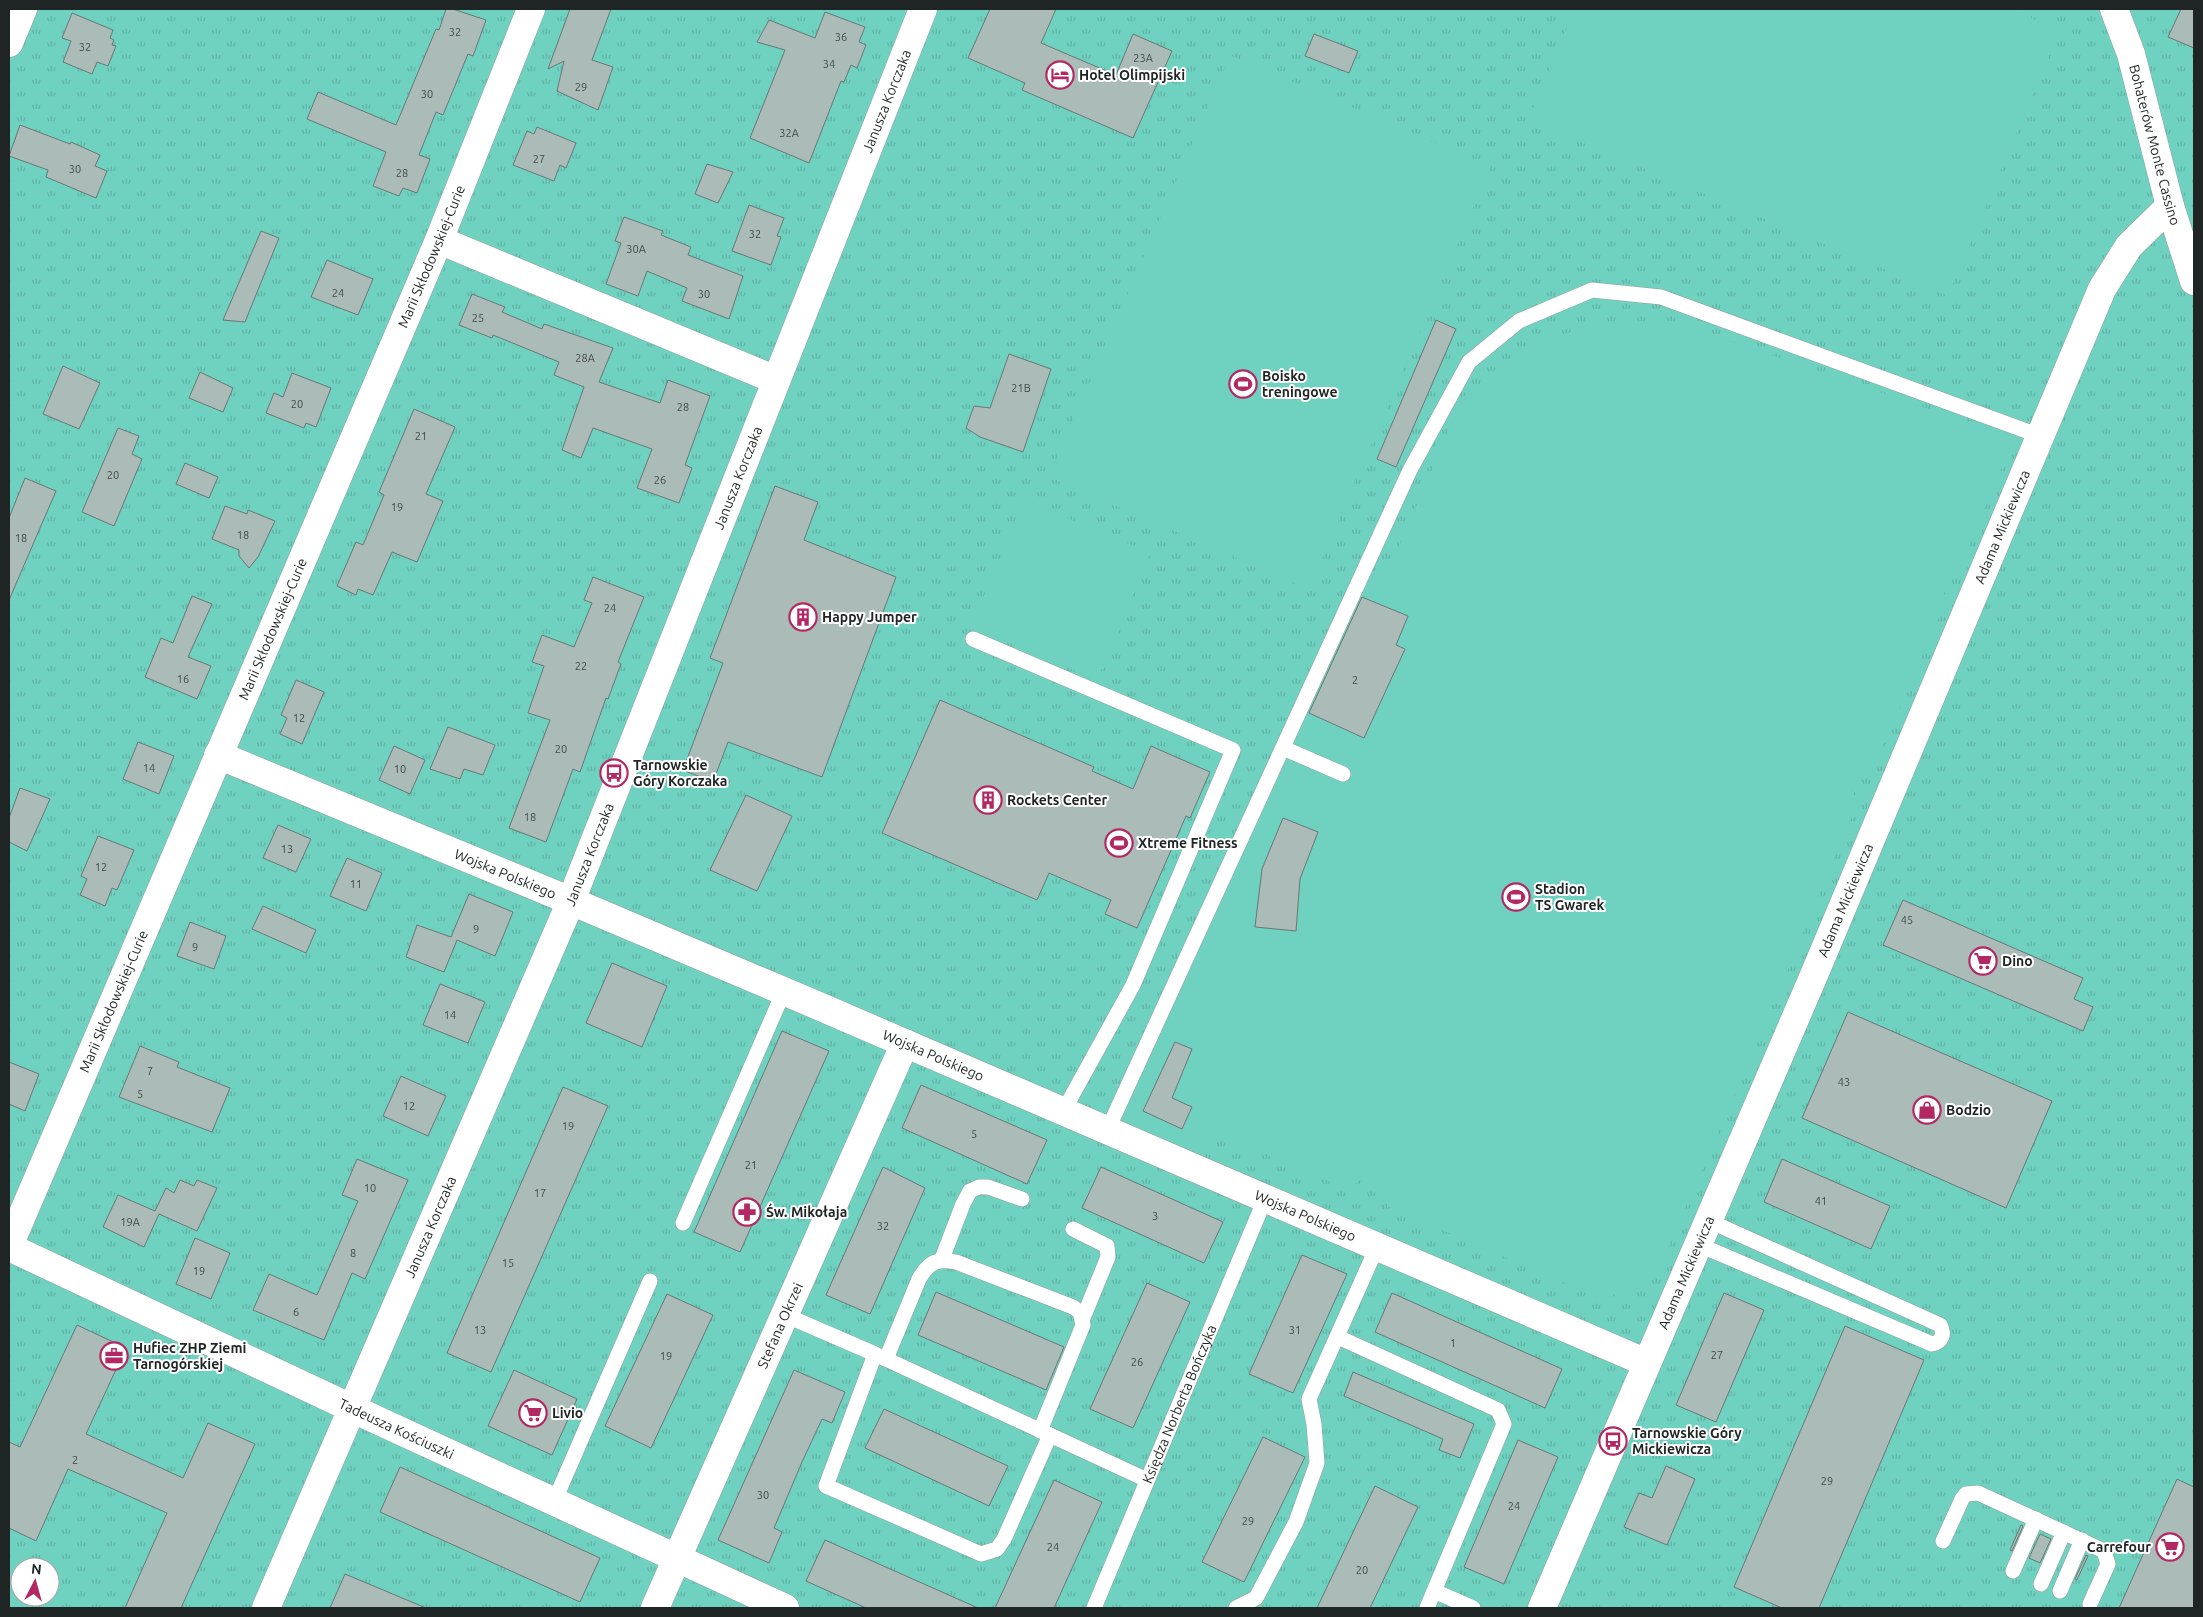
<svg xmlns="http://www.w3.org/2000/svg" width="2203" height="1617" font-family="Ubuntu,sans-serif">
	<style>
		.park { fill: url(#park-tufts); fill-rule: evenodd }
		.pitch { fill: #6fd1c0 }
		.building { fill: #abbbb7; stroke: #697875 }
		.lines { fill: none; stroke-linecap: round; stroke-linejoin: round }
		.lane-casing { stroke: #90a09c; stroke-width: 16 }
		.street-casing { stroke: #90a09c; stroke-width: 29 }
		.secondary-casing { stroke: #90a09c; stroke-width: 29 }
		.lane { stroke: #fff; stroke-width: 15 }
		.street { stroke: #fff; stroke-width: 28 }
		.secondary { stroke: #fff; stroke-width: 28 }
		.labels { text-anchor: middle; stroke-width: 4; stroke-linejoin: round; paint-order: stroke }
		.number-label { font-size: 11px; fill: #424a49 }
		.poi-label { font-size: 14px; font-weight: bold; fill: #1f2524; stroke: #fff; text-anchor: start }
		.street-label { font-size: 14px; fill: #1f2524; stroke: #fff }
	</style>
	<defs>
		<pattern id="park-tufts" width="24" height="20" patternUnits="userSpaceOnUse" patternTransform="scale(1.25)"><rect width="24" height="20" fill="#6fd1c0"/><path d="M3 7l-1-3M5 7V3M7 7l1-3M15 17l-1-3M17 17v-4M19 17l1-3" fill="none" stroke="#60b3a5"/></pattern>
	</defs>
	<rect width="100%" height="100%" fill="#dbece8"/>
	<path class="park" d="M9 9H2194V1608H9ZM20 1567H50V1597H20Z"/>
	<g class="pitch">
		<polygon points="1575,9 2009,9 2060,30 1948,296 1528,120"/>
		<polygon points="1230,55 1491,167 1309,589 1049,477"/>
		<polygon points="1674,322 2014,438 1959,570 1947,570 1940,588 1947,598 1869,778 1858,777 1851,791 1859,800 1777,995 1769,994 1762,1008 1769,1015 1658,1271 1604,1300 1389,1207 1390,1193 1360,1180 1349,1190 1215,1132 1198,1168 1107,1127 1354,593 1389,570 1461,402 1543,343 1593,323"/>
		<polygon points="1024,500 1151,553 1097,680 971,627"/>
	</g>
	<g class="building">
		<polygon points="446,9 453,9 486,20 473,56 468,54 443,115 436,112 419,155 430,159 417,193 403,188 399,196 373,186 386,152 307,119 318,92 396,125 436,29 439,30"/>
		<polygon points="570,9 611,9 592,60 613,67 598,110 557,91 564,61 548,69"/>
		<polygon points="990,9 1056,9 1041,43 1116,75 1133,34 1172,51 1133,138 1022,90 1025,83 968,58"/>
		<polygon points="2181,9 2194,9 2194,48 2168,37"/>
		<polygon points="825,12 865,27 859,42 866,45 857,68 851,65 844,82 841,81 809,163 750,138 785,50 757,42 769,20 815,38"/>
		<polygon points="72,13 113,30 110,38 114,40 112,45 116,46 108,66 97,62 92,74 63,62 71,41 62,38"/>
		<polygon points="1314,34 1358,51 1349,73 1305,56"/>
		<polygon points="20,125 70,144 71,142 100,155 95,166 107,171 96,198 46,177 48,170 9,156"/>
		<polygon points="537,127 576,143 566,168 560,165 554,181 513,165 527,131 534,134"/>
		<polygon points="707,164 733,172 718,203 695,194"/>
		<polygon points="749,205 784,218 777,236 781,237 771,265 732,251"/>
		<polygon points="624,217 663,231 661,235 691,247 688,255 743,276 729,319 682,301 687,288 647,271 638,296 606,284 621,243 615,241"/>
		<polygon points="261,231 279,238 245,322 223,320"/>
		<polygon points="327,260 373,279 358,315 311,297"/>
		<polygon points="472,294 505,307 502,312 542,329 544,324 613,348 599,382 660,403 668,380 710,396 685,465 692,468 679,503 637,488 652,449 593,428 581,458 562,450 584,387 554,375 559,362 493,335 492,338 459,325"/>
		<polygon points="1436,320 1456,329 1396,467 1377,459"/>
		<polygon points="1009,354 1051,369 1023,452 980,437 966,428 974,406 990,408"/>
		<polygon points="63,366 100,383 79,429 43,414"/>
		<polygon points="200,372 233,388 223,412 189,398"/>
		<polygon points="292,373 331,388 316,427 306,423 304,428 266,413 274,393 283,397"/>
		<polygon points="414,409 455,427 426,494 443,501 417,562 392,552 373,595 358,589 356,595 337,586 356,542 363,545 384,495 379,492"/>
		<polygon points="118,428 139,436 132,454 142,459 114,526 82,512"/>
		<polygon points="185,463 218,477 209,498 176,484"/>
		<polygon points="25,478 56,491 9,600 9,518"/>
		<polygon points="775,486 818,502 804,540 896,577 822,777 728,742 713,782 683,770 723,663 710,658"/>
		<polygon points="225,506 247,514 248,510 275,521 258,557 249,568 239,556 239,550 212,539"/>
		<polygon points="593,577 644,597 618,662 621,664 608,699 606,698 580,772 573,769 546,842 509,828 550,720 528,713 544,666 532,662 542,635 574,647 592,603 584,600"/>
		<polygon points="192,596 212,604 188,657 211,666 197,699 145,677 161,638 173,643"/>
		<polygon points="1362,597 1408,616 1396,645 1405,649 1364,738 1309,713"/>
		<polygon points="296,680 324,692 302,744 280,734 287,718 281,715"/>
		<polygon points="940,700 1094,767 1092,771 1133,789 1151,746 1210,772 1190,818 1186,816 1137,928 1105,914 1111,900 1049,873 1037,900 882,833"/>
		<polygon points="448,727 495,745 483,775 464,769 460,779 430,769"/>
		<polygon points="138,742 174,756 159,794 123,779"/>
		<polygon points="394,746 425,760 410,794 379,780"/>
		<polygon points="20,788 50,799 27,851 9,842 9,818"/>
		<polygon points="746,795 792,816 757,891 710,870"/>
		<polygon points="1283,818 1318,832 1300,879 1296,931 1255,927 1262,869"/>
		<polygon points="278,825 311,839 296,872 263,858"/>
		<polygon points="98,836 134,850 117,890 112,888 105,906 80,895 87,879 81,876"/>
		<polygon points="347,858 382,873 366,911 330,896"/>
		<polygon points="469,894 513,912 495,956 457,940 444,972 406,957 417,925 451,937"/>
		<polygon points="1903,900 2083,978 2074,999 2093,1007 2083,1031 1883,945"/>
		<polygon points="263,906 316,930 306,953 252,929"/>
		<polygon points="190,922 226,936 214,969 177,956"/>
		<polygon points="612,963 667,986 642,1047 586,1023"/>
		<polygon points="440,984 485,1002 468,1043 423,1025"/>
		<polygon points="1848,1012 2052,1101 2006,1208 1802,1118"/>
		<polygon points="782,1031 829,1051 740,1252 694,1232"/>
		<polygon points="1175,1042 1192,1049 1172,1098 1192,1107 1182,1129 1143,1111"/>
		<polygon points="140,1046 179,1062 177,1067 230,1088 212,1132 119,1097"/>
		<polygon points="9,1062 39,1074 25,1111 9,1104"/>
		<polygon points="401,1076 446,1096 428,1136 383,1116"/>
		<polygon points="921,1085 1047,1140 1027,1184 902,1128"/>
		<polygon points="563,1087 608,1106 491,1372 447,1353"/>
		<polygon points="357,1159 408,1180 365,1279 352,1273 324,1340 253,1310 269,1274 317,1295 358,1201 342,1195"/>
		<polygon points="1782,1159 1890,1206 1871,1249 1764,1202"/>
		<polygon points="883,1167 925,1188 870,1314 826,1295"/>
		<polygon points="1101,1167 1223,1222 1204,1263 1082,1208"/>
		<polygon points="180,1180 194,1186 197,1180 217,1188 197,1231 159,1214 144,1247 103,1227 118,1195 155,1211 166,1188 174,1193"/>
		<polygon points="195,1238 230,1253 211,1299 176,1284"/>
		<polygon points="1302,1255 1347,1274 1293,1393 1249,1374"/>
		<polygon points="1147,1283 1190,1302 1133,1428 1090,1409"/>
		<polygon points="936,1292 1064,1347 1046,1390 918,1335"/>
		<polygon points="1392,1293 1562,1369 1545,1408 1375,1332"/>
		<polygon points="1724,1293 1764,1310 1716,1422 1676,1405"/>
		<polygon points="667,1294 713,1315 651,1448 605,1426"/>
		<polygon points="77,1325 126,1348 86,1434 183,1478 208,1423 255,1444 181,1608 125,1608 167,1513 68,1469 36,1541 9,1528 9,1442 20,1447"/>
		<polygon points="1845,1326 1924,1360 1819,1608 1782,1608 1734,1587"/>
		<polygon points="514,1370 577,1399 552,1455 488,1426"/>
		<polygon points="794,1370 845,1392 832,1423 822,1419 802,1462 774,1528 782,1532 769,1563 718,1540"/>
		<polygon points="1353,1372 1474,1424 1460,1458 1439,1450 1443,1439 1344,1396"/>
		<polygon points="884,1409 1008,1466 989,1506 865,1448"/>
		<polygon points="1263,1437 1305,1457 1244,1582 1202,1562"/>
		<polygon points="1518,1440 1558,1457 1504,1584 1464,1567"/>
		<polygon points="1666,1466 1695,1479 1667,1545 1624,1527 1639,1493 1652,1498"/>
		<polygon points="400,1467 600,1558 580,1602 380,1512"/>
		<polygon points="2177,1479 2194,1487 2194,1608 2119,1608"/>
		<polygon points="1054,1480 1102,1502 1054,1608 995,1608"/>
		<polygon points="1375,1486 1418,1507 1370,1608 1317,1608"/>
		<polygon points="2021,1525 2023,1526 2012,1551 2010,1550"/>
		<polygon points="2040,1534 2051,1539 2040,1563 2029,1558"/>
		<polygon points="825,1540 978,1608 866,1608 806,1581"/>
		<polygon points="2086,1555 2088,1556 2077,1580 2075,1579"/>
		<polygon points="345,1574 426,1608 330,1608"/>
	</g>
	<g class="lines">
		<g class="lane-casing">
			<g id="lane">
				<polyline points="973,639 1233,750 1133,985 1064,1110"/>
				<polyline points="1283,748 1343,774"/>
				<polyline points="1108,1129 1410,470 1469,362 1519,321 1592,290 1661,297 2040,436"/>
				<polyline points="683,1223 784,991"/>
				<polyline points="1073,1229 1107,1246 1108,1257 1083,1318"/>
				<path d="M1697 1244 1932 1344C1942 1342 1945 1334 1940 1325L1707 1220"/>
				<polyline points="942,1259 963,1204 970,1191 979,1187 988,1187 1022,1199"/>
				<polyline points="785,1315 875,1354 1147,1480"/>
				<polyline points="1338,1337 1498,1410 1504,1424 1427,1608"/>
				<polyline points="875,1354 826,1486 840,1492 981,1554 997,1549 1004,1539 1050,1435"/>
				<path d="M886 1359 919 1279C929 1262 937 1258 956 1262L1073 1307 1080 1312 1083 1325 1040 1431"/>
				<polyline points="554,1502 650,1281"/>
				<polyline points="1943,1541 1962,1499 1966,1494 1978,1493 2104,1551 2108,1564 2090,1604"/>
				<polyline points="2013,1571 2036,1519"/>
				<polyline points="2041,1584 2064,1532"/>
				<polyline points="1434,1591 1473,1608"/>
				<polyline points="2060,1591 2082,1540"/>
				<path id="s1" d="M1094 1608 1265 1199"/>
				<polyline points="1236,1608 1256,1598 1296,1522 1317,1463 1314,1424 1309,1399 1377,1247"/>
			</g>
		</g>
		<g class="street-casing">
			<g id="street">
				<polyline points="9,43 23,9"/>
				<polyline points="439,240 776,380"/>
				<path id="s2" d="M218 755 571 901 821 1007 1647 1363"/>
				<path id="s3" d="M9 1246 439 240 531 9"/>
				<path id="s4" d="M9 1247 379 1421 785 1608"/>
				<path id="s5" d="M266 1608 571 901 923 9"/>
				<path id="s6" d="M655 1608 905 1043"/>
				<path id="s7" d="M1542 1608 1814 975 2102 289 2129 246 2170 206"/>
			</g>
		</g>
		<g class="secondary-casing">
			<g id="secondary">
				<path id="s8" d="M2114 9 2131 54 2170 206 2194 281"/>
			</g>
		</g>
		<use href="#lane" class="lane"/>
		<use href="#street" class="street"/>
		<use href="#secondary" class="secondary"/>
	</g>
	<defs>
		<g id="hotel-ring" transform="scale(1.4375)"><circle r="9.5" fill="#fff" stroke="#b32762" stroke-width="1.5"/><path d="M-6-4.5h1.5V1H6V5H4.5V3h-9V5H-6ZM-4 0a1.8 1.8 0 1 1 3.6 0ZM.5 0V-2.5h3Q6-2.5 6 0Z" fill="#b32762"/></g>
		<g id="stadium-ring" transform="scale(1.4375)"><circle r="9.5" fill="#fff" stroke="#b32762" stroke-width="1.5"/><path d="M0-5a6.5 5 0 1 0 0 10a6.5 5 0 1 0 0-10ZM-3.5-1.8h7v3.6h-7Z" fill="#b32762"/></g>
		<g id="building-ring" transform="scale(1.4375)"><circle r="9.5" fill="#fff" stroke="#b32762" stroke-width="1.5"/><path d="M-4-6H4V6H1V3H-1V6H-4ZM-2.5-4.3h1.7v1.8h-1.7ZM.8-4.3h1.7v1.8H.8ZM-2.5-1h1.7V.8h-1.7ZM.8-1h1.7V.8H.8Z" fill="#b32762"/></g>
		<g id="bus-ring" transform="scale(1.4375)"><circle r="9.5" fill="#fff" stroke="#b32762" stroke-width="1.5"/><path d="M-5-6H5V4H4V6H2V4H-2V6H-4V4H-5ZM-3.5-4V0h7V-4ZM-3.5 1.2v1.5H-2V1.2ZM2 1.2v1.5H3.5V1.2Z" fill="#b32762"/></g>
		<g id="supermarket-ring" transform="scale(1.4375)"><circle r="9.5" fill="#fff" stroke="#b32762" stroke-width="1.5"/><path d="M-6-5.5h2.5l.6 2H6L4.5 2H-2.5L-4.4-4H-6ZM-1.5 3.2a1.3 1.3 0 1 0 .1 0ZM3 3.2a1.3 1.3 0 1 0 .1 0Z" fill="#b32762"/></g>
		<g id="shop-ring" transform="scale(1.4375)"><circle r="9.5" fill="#fff" stroke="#b32762" stroke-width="1.5"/><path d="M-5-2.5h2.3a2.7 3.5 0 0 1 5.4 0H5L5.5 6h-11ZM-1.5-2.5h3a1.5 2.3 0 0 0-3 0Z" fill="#b32762"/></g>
		<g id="pharmacy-ring" transform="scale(1.4375)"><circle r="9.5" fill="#fff" stroke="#b32762" stroke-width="1.5"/><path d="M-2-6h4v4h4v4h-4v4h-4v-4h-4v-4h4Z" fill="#b32762"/></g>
		<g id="office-ring" transform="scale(1.4375)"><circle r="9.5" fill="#fff" stroke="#b32762" stroke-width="1.5"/><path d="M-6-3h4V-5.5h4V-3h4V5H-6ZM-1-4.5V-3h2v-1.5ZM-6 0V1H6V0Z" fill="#b32762"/></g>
	</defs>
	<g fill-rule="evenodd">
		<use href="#hotel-ring" x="1060" y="75"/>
		<use href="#stadium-ring" x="1243" y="384"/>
		<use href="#building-ring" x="803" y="617"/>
		<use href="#bus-ring" x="614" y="773"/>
		<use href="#building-ring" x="988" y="800"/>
		<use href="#stadium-ring" x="1119" y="843"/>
		<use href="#stadium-ring" x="1516" y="897"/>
		<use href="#supermarket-ring" x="1983" y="961"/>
		<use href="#shop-ring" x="1927" y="1110"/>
		<use href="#pharmacy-ring" x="747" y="1212"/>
		<use href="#office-ring" x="114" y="1356"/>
		<use href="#supermarket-ring" x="533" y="1413"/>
		<use href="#bus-ring" x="1613" y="1441"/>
		<use href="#supermarket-ring" x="2170" y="1547"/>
	</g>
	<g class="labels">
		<g class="number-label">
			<text x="455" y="36">32</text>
			<text x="841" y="41">36</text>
			<text x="85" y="51">32</text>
			<text x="1143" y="62">23A</text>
			<text x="829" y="68">34</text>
			<text x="581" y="91">29</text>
			<text x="427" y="98">30</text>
			<text x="789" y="137">32A</text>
			<text x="539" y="163">27</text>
			<text x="75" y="173">30</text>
			<text x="402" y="177">28</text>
			<text x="755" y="238">32</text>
			<text x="636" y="253">30A</text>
			<text x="338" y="297">24</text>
			<text x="704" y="298">30</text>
			<text x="478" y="322">25</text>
			<text x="585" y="362">28A</text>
			<text x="1021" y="392">21B</text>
			<text x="297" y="408">20</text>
			<text x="683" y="411">28</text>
			<text x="421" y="440">21</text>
			<text x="113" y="479">20</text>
			<text x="660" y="484">26</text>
			<text x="397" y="511">19</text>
			<text x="243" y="539">18</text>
			<text x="21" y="542">18</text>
			<text x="610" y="612">24</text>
			<text x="581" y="670">22</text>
			<text x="183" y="683">16</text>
			<text x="1355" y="684">2</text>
			<text x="299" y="722">12</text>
			<text x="561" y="753">20</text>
			<text x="149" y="772">14</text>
			<text x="400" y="773">10</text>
			<text x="530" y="821">18</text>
			<text x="287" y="853">13</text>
			<text x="101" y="871">12</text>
			<text x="356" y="888">11</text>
			<text x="1907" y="924">45</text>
			<text x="476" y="933">9</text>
			<text x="195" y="951">9</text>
			<text x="450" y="1019">14</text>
			<text x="150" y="1075">7</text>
			<text x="1844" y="1086">43</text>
			<text x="140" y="1098">5</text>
			<text x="409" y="1110">12</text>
			<text x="568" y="1130">19</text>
			<text x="974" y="1138">5</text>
			<text x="751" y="1169">21</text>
			<text x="370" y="1192">10</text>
			<text x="540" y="1197">17</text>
			<text x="1821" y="1205">41</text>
			<text x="1155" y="1220">3</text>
			<text x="130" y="1226">19A</text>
			<text x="883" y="1230">32</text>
			<text x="353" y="1257">8</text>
			<text x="508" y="1267">15</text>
			<text x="199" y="1275">19</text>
			<text x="296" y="1316">6</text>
			<text x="480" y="1334">13</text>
			<text x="1295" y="1334">31</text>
			<text x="1453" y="1347">1</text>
			<text x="1717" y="1359">27</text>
			<text x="666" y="1360">19</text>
			<text x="1137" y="1366">26</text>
			<text x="75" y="1464">2</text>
			<text x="1827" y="1485">29</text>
			<text x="763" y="1499">30</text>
			<text x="1514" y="1510">24</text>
			<text x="1248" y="1525">29</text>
			<text x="1053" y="1551">24</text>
			<text x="1362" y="1574">20</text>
		</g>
		<g class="poi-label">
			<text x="1079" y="80">Hotel Olimpijski</text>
			<text x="1262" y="381">Boisko<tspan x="1262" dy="16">treningowe</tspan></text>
			<text x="822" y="622">Happy Jumper</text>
			<text x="633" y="770">Tarnowskie<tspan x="633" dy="16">Góry Korczaka</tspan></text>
			<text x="1007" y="805">Rockets Center</text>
			<text x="1138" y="848">Xtreme Fitness</text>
			<text x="1535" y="894">Stadion<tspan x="1535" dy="16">TS Gwarek</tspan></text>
			<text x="2002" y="966">Dino</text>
			<text x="1946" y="1115">Bodzio</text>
			<text x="766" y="1217">Św. Mikołaja</text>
			<text x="133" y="1353">Hufiec ZHP Ziemi<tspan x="133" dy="16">Tarnogórskiej</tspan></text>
			<text x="552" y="1418">Livio</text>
			<text x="1632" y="1438">Tarnowskie Góry<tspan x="1632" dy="16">Mickiewicza</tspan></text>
			<text x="2151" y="1552" text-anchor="end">Carrefour</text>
		</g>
		<g class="street-label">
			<text dy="5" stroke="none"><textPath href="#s5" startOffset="1630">Janusza Korczaka</textPath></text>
			<text dy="5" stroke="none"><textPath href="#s8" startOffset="142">Bohaterów Monte Cassino</textPath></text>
			<text dy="5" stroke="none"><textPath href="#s3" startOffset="1076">Marii Skłodowskiej-Curie</textPath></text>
			<text dy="5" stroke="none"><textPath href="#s5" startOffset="1225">Janusza Korczaka</textPath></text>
			<text dy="5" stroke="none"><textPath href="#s7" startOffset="1175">Adama Mickiewicza</textPath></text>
			<text dy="5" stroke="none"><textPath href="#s3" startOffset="671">Marii Skłodowskiej-Curie</textPath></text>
			<text dy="5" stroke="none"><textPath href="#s5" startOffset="820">Janusza Korczaka</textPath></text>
			<text dy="5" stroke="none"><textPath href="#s2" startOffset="311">Wojska Polskiego</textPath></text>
			<text dy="5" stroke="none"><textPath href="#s7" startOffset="770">Adama Mickiewicza</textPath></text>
			<text dy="5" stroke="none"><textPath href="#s3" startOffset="266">Marii Skłodowskiej-Curie</textPath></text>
			<text dy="5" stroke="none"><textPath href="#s2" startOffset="776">Wojska Polskiego</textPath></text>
			<text dy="5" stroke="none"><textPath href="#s2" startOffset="1181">Wojska Polskiego</textPath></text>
			<text dy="5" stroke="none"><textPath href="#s5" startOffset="415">Janusza Korczaka</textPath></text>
			<text dy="5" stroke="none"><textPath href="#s7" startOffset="365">Adama Mickiewicza</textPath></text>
			<text dy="5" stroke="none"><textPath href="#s6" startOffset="309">Stefana Okrzei</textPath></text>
			<text dy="5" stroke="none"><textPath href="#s1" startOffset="221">Księdza Norberta Bończyka</textPath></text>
			<text dy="5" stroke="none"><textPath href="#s4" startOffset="428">Tadeusza Kościuszki</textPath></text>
		</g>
	</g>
	<rect width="2203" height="1617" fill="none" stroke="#1f2524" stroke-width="20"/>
	<g transform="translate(35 1582) rotate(6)"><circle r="24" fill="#ffffff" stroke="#a5a8a7"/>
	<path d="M0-4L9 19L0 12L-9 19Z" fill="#b32762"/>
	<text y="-8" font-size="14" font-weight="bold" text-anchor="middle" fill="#1f2524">N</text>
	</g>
</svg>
